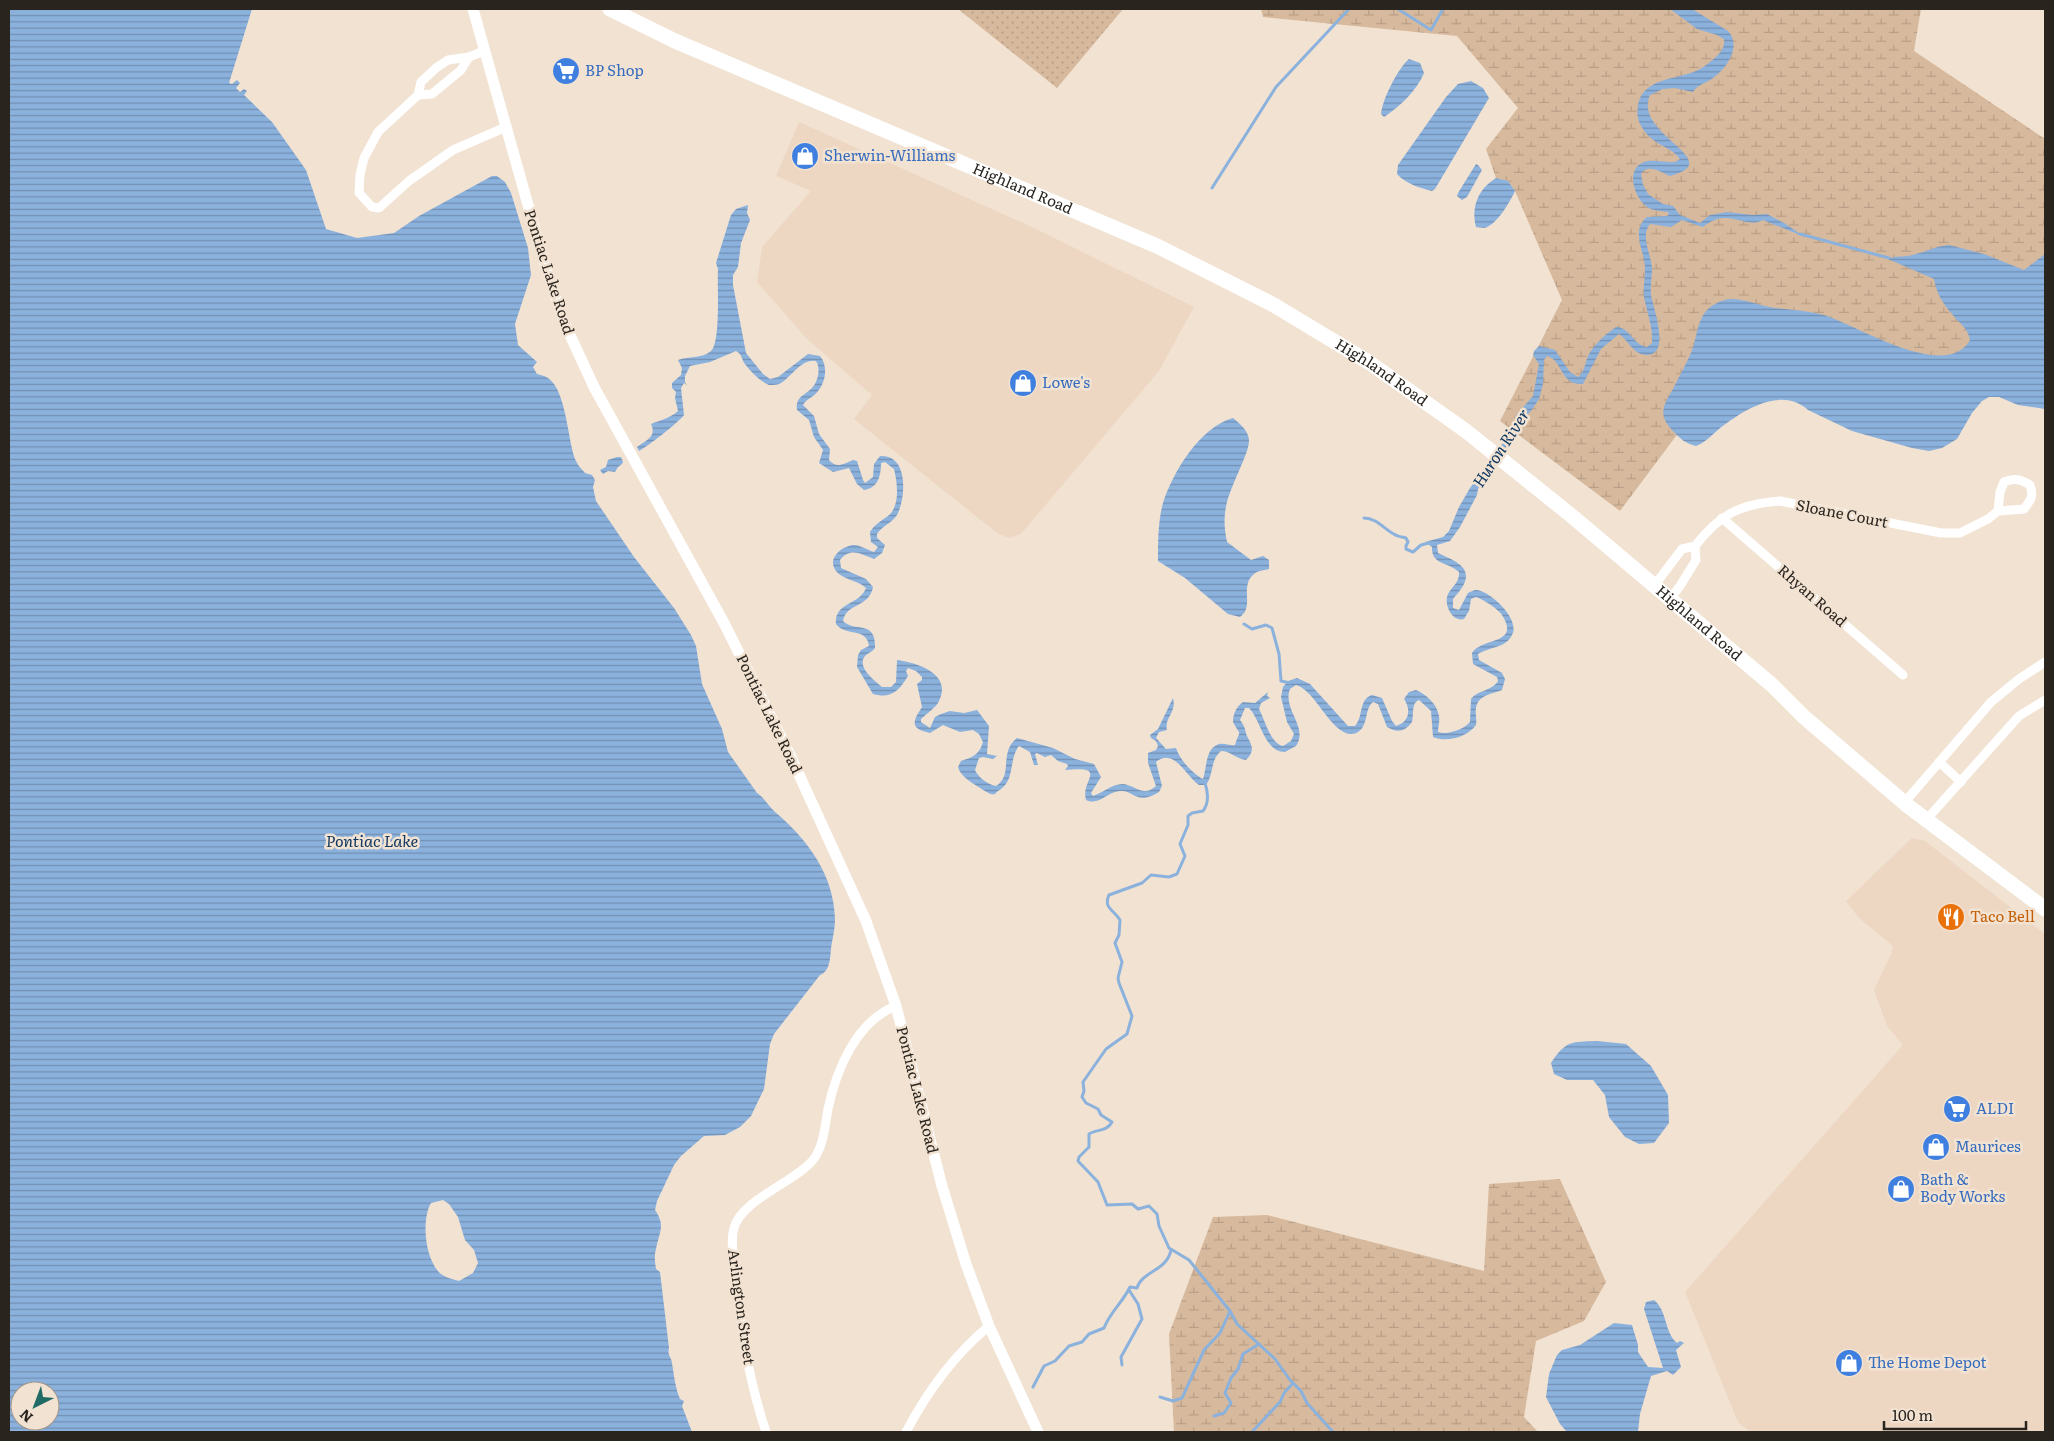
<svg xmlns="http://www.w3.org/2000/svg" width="2054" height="1441" font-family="Literata,serif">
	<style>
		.built { fill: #edd7c2 }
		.grass { fill: url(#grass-dots) }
		.wetland { fill: url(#wetland-marsh) }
		.water { fill: url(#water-rules); fill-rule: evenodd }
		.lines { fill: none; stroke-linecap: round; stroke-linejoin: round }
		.stream { stroke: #8bb1dd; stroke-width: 3 }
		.minor { stroke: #fff; stroke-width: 9 }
		.tertiary { stroke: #fff; stroke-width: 11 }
		.trunk { stroke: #fff; stroke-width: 15 }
		.labels { text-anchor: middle; stroke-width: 5; stroke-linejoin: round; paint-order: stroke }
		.shop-label { font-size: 15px; fill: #366cbe; stroke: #f2e2d2; text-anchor: start }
		.street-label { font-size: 15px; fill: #29241e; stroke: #f2e2d2 }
		.food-label { font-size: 15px; fill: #c56008; stroke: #f2e2d2; text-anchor: start }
		.water-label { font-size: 16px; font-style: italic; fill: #0e3760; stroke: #f2e2d2 }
	</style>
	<defs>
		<pattern id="grass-dots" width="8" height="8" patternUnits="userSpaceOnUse" patternTransform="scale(1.25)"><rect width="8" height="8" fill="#d7b99d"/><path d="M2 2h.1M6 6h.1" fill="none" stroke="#b99f87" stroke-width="1.8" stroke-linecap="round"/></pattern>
		<pattern id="wetland-marsh" width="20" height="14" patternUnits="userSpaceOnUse" patternTransform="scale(1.25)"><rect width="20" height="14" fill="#d7b99d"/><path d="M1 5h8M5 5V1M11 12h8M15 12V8" fill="none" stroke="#b99f87"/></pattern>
		<pattern id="water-rules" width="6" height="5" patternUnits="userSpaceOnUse" patternTransform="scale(1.25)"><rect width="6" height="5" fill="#8bb1dd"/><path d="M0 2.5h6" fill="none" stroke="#7290b3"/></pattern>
	</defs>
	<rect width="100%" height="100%" fill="#f2e2d2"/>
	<g class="built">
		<polygon points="799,122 1032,227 1194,307 1159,371 1021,534 1009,538 997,533 854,419 872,395 807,339 757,282 762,247 811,191 776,176"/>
		<polygon points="1912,838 1925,841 2045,934 2045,1432 1750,1432 1738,1422 1685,1292 1903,1045 1887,1026 1874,990 1891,954 1893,946 1859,918 1846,901"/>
	</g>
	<polygon class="grass" points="958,9 1123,9 1057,88"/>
	<g class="wetland">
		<polygon points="1261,9 1921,9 1914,51 2045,139 2045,312 1935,375 1749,318 1685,424 1620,511 1500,421 1562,300 1515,191 1508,181 1496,178 1486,149 1518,108 1457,36 1263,17"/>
		<polygon points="1560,1179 1606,1282 1584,1321 1536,1341 1524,1417 1538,1432 1174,1432 1169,1334 1213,1217 1267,1215 1484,1271 1489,1184"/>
	</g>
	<g class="water">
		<path d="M9 9H252L229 83 232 84 237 80 240 83 236 88 240 92 244 89 247 91 244 95 272 122 306 170 326 229 357 238 394 233 419 216 492 176H497L505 182 511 193 528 248 531 275 515 324 518 345 537 362 533 367 537 374C539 375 542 375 544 376 567 384 567 441 576 461 578 466 582 469 585 473L592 475 595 480 593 487 596 501 634 557 674 608 691 635 696 646 702 684 722 729 728 752 757 793C765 798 768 806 775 812 808 840 834 875 835 919 835 930 832 940 831 949 830 959 830 971 820 975L774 1034 770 1044 764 1089 751 1116 740 1127 725 1135 704 1136 681 1156 674 1165 657 1201 655 1210C666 1226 659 1232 656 1249 654 1256 655 1262 656 1269L660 1272 669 1348C667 1355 671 1356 672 1363 674 1375 675 1387 680 1399L684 1401 682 1406 692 1432H9ZM443 1200 449 1204 458 1217 465 1240 474 1250 478 1263 473 1273 459 1281C453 1279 446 1278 441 1274 425 1261 421 1220 431 1203ZM20 1391H50V1421H20Z"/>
		<path d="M1670 9H1692L1728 31C1742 46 1727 68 1713 78 1705 84 1698 84 1693 92L1675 88 1663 89 1650 95C1632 135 1729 160 1670 176 1661 172 1647 163 1641 174L1643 185 1648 194 1663 204 1673 206 1680 215 1700 223 1710 215 1727 212 1753 215 1767 214 1784 223 1805 237 1763 220C1743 230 1729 206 1703 227L1682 220 1671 227 1650 224C1640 236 1651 254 1652 268 1652 277 1650 286 1651 295 1653 307 1674 363 1641 354 1631 350 1627 339 1619 334L1601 349 1583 384C1560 386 1563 360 1547 356L1544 360 1543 384 1539 399 1531 411 1523 418 1519 433 1478 489 1477 495 1460 527 1450 541 1437 545 1438 553C1452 560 1474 566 1463 586 1460 591 1456 595 1453 599V608L1459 610 1468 593C1470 592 1474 590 1476 590 1489 590 1521 619 1512 635 1506 648 1489 647 1478 654L1479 660 1502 673 1505 679 1502 690C1492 694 1478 695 1476 708 1475 714 1477 719 1476 725 1467 737 1447 743 1433 737L1431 711 1419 700C1411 703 1414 714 1412 722 1405 732 1397 733 1387 727L1378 704 1373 702C1364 709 1369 725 1358 732 1335 745 1317 690 1296 685L1290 689C1282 709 1309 727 1296 746L1285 752C1264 752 1261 720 1249 708H1245L1240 720C1247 729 1244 731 1248 738 1253 747 1254 752 1246 760 1237 759 1230 751 1221 751 1210 760 1214 774 1206 785H1199C1185 775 1174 747 1156 762L1162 786 1159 792C1136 806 1135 790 1120 791 1106 792 1100 806 1086 800 1080 780 1110 766 1065 770L1068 766 1067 764 1058 761 1051 755 1045 757 1037 753 1035 754 1038 765H1034L1030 752 1019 746C1008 760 1016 781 998 791 995 793 996 795 991 794 987 793 981 788 977 786 970 782 960 775 958 767L961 761C973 757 979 755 983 742L979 734 973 730 960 732 943 725 930 733C909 729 913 721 922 707L917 684 922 680V677L916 671 908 668 906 671 908 676C899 691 891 699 873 694L857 667 858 655 861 650 869 646C867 627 846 637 836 624 834 602 860 605 866 588 858 580 843 580 836 571 826 558 843 545 855 545 862 546 868 550 874 552L878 547 871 542 870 532C875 524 881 521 888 516 901 506 897 481 894 469L885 462 881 463C881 476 878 488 864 490L857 484 849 468 833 472 819 463 823 450 814 437 809 420 797 410C795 397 804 396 812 388 818 382 821 368 816 361 802 358 792 376 781 383 778 385 773 385 769 385 760 381 751 372 745 364 741 359 743 355 736 351L710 362 690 366 685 376V382L687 385 684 383 681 388 684 415C679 422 647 447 639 451L637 447C646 440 657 437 651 424 660 420 669 419 678 411L675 398 676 392 672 388V383L681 375 682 368 678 360C688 356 702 359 711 351 721 342 717 284 718 269L716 263 731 215 736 209 748 205 747 213 750 220 741 243 738 267 733 275V285L746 353 763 374 770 379 778 377 808 354 820 356C828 365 826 382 818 391 814 397 806 399 803 405L814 416 819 434 830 449 829 460C837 469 843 464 853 460L857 461 863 480 865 483 873 477 874 464 880 456C909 454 906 498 897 515 892 523 882 526 877 534V538L885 545 882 553 874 559C861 554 850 547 840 560L841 568 866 579 873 587C869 608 846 603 843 621 855 633 876 619 875 648 872 652 868 653 865 656 856 667 875 681 882 687H891L896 682 897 660C918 663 954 674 938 703 933 710 927 713 921 719V722L930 728 935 717 941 714 950 711 964 713 977 710 989 726 987 754 997 756 993 759 983 757 979 758 975 770C978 777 988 785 996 786 1014 775 998 753 1017 738L1053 748 1075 759 1094 764 1101 777 1091 793 1093 796C1103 793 1111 784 1123 784 1135 785 1143 798 1156 786L1148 763V753L1156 750 1158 746 1156 741 1151 738 1150 735 1158 729 1173 698C1177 712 1164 718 1167 730L1159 732 1156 738 1166 749 1176 748C1179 759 1193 774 1203 779 1207 768 1205 748 1219 744 1225 743 1230 746 1235 745 1241 727 1241 738 1233 722 1233 714 1236 707 1243 702L1255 703 1268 692 1267 696 1270 698 1261 703 1259 709C1265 720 1270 743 1283 746L1291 741 1294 734 1287 722 1281 697 1283 687 1288 681 1297 678 1310 684 1348 726H1355C1364 716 1358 700 1372 695L1382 698 1392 721 1396 726C1410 722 1411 709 1404 699L1409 692 1416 690C1427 695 1437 704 1439 716 1440 722 1438 727 1438 732 1448 735 1463 730 1470 722L1471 699C1478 690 1492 691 1498 681L1497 677 1473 664 1472 653C1482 637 1521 645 1502 615 1497 608 1484 600 1476 597L1471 599 1469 611 1464 619C1453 622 1445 607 1447 597 1449 588 1460 584 1459 572 1449 562 1431 565 1432 547L1425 542 1443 537 1449 531 1459 507 1470 488 1513 429 1517 414 1533 396 1539 364 1533 355 1534 351 1539 346 1555 350 1570 372 1578 377C1584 373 1585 364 1588 356 1595 343 1605 335 1616 327 1630 327 1633 345 1647 347L1652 343C1653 327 1647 313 1644 297 1643 287 1645 278 1645 269 1645 251 1630 231 1647 217L1667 216 1669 214 1668 212C1662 211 1654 211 1649 208 1635 201 1624 169 1644 162 1654 159 1665 163 1675 162L1680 159C1669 144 1652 147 1640 124 1637 117 1637 112 1638 105 1643 77 1678 80 1698 70 1705 67 1711 61 1717 56 1722 51 1725 46 1724 39L1717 35 1697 29Z"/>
		<path d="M1409 59 1420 63 1424 73C1416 92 1400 106 1384 117L1381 114C1382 100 1398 68 1409 59Z"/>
		<path d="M1471 81 1483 88 1489 98 1435 189 1432 191C1419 188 1405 183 1397 174L1398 165 1446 97 1458 84Z"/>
		<polygon points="1476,164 1478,165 1482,170 1467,197 1462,200 1457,196 1458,193"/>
		<path d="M1496 178 1508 181 1515 191C1510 202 1496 226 1484 228 1481 228 1478 227 1476 227 1471 207 1478 189 1496 178Z"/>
		<path d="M1949 245 1984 254 2024 270 2045 254V409L2018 405 1999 397H1989L1982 401 1972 413 1957 439 1942 448 1929 451 1912 448 1852 431 1808 410C1782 387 1747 408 1724 425 1714 432 1707 442 1696 446 1687 444 1680 439 1674 432 1657 415 1663 406 1673 389 1678 378 1685 367 1690 355 1697 341 1696 322 1707 310 1713 304 1723 299 1731 299 1746 299 1760 306 1775 308 1791 310 1808 311 1824 315 1855 324 1946 383 1970 340 1968 328 1959 323 1952 314 1943 304 1936 292 1934 279L1888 259C1893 256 1901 257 1907 256 1922 254 1934 246 1949 245Z"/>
		<path d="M1233 418C1240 424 1248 430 1249 440 1249 448 1244 459 1241 466 1229 495 1220 509 1227 542L1251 560 1263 556 1269 560V569C1265 570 1257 571 1254 574 1239 586 1255 607 1240 617L1228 614 1185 578 1158 561C1158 542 1158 521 1163 503 1173 472 1200 427 1233 418Z"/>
		<polygon points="617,457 621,457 623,462 622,464 618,467 615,472 608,471 603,474 600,470 606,467 608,460"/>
		<path d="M1597 1041 1626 1044 1651 1066 1668 1095 1669 1123 1654 1143 1639 1144 1625 1137 1609 1117 1605 1095 1593 1080H1567L1554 1074 1551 1063C1566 1040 1572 1042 1597 1041Z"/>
		<path d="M1654 1300C1668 1312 1664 1332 1677 1343L1680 1341 1684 1343 1676 1350 1681 1367 1673 1375 1667 1371 1651 1376 1640 1414 1638 1432H1567L1560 1424 1546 1397 1549 1374 1557 1355 1562 1350 1580 1345 1614 1323 1632 1325 1638 1345V1352L1648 1367 1663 1368 1644 1309 1646 1302Z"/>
	</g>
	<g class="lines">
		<g class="stream">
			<polyline points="1398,9 1431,30 1443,9"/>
			<polyline points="1212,188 1276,87 1349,9"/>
			<polyline points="1800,234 1889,258"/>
			<path d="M1364 518C1378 518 1386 532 1398 536 1400 537 1403 537 1406 538L1408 542 1406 546V549L1413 552 1421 545 1429 543"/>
			<polyline points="1244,624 1252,629 1266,625 1272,628 1279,654 1281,681 1290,683"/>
			<path d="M1205 783C1208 792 1209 803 1203 811L1192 813 1188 816V825L1180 844 1185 856 1177 874 1169 877 1151 875 1142 883 1109 895C1103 908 1114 910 1120 920L1119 935 1115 943 1122 962 1118 978 1119 983 1132 1016 1127 1034 1106 1049 1083 1082 1084 1091 1082 1097 1086 1103 1098 1109 1101 1115 1112 1122C1107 1132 1096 1129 1089 1134V1147L1079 1157 1078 1161 1098 1182 1107 1205 1132 1204 1138 1209 1149 1206 1157 1214 1159 1226 1169 1248 1189 1260 1230 1311 1237 1324 1275 1359 1290 1380 1301 1391 1307 1403 1333 1432"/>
			<polyline points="1122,1365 1121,1357 1142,1319 1138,1304 1129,1290"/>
			<path d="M1033 1387 1044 1366 1055 1361 1069 1346 1082 1342 1089 1334 1104 1328C1110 1312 1123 1302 1130 1287L1137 1288C1142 1271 1167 1271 1171 1250"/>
			<polyline points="1160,1397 1173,1401 1182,1398 1204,1350 1220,1333 1230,1311"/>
			<polyline points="1214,1416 1224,1413 1231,1403 1225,1393 1231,1378 1238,1369 1243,1354 1259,1344"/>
			<polyline points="1252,1432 1280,1402 1284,1393 1293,1383"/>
		</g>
		<g class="minor">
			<polyline points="484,51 469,57 448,60 436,68 421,82 418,95 378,132 364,158 360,175 359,193 372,207 379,208 409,181 453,150 506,127"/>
			<polyline points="418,95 432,94 461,70 469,57"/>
			<polyline points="1722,518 1903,675"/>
			<path d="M1695 546C1720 514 1740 504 1780 501L1941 533H1960L1988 519 1998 511 2024 509C2031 500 2034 496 2030 485 2021 479 2014 478 2004 482L2000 492 1998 511"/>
			<polyline points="1654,586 1682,549 1695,546 1696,560 1680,586 1670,599"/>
			<polyline points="1939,762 1961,782"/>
			<polyline points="1904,803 1991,702 2019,679 2045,662"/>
			<polyline points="1926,820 2019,716 2045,700"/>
			<path d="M766 1432C749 1381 740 1327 735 1273 734 1259 730 1242 734 1228 741 1200 795 1182 813 1160 824 1146 825 1125 828 1109 836 1071 856 1021 896 1006"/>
			<path d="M906 1432C927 1392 954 1355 989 1326"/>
		</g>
		<polyline class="tertiary" points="473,9 546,269 564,322 594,387 724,623 790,755 866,921 896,1006 942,1186 966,1264 989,1326 1038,1432"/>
		<path class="trunk" id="s1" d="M610 9 675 41 1157 246 1272 304 1370 363 1466 431 1573 517 1772 685 1804 717 1908 806 2045 909"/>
	</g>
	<defs>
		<g id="supermarket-disc" transform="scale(1.4375)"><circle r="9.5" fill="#3f7fe0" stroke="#f2e2d2"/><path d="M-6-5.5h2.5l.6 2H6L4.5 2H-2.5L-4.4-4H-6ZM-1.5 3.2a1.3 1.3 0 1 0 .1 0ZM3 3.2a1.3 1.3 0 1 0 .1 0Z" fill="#fff"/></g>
		<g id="shop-disc" transform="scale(1.4375)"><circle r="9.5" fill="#3f7fe0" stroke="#f2e2d2"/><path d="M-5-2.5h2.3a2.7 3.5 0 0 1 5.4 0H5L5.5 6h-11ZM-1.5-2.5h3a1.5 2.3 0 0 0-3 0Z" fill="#fff"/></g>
		<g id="restaurant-disc" transform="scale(1.4375)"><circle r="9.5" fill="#e8710a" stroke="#f2e2d2"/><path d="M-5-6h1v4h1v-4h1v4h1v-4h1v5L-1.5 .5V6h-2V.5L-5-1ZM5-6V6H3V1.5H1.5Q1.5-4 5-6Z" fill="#fff"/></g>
	</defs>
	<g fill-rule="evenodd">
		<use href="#supermarket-disc" x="566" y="71"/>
		<use href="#shop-disc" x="805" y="156"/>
		<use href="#shop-disc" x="1023" y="383"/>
		<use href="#restaurant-disc" x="1951" y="917"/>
		<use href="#supermarket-disc" x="1957" y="1109"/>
		<use href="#shop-disc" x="1936" y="1147"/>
		<use href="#shop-disc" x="1901" y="1189"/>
		<use href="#shop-disc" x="1849" y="1363"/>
	</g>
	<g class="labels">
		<g class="shop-label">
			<text x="585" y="76">BP Shop</text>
			<text x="824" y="161">Sherwin-Williams</text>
			<text x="1042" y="388">Lowe's</text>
			<text x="1976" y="1114">ALDI</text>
			<text x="1955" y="1152">Maurices</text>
			<text x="1920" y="1185">Bath &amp;<tspan x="1920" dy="17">Body Works</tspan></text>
			<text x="1868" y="1368">The Home Depot</text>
		</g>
		<g class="street-label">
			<text dy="5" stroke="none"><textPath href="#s1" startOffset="450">Highland Road</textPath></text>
			<text transform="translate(549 272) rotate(72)" y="5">Pontiac Lake Road</text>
			<text dy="5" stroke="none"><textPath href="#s1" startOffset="854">Highland Road</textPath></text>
			<text transform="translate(1842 514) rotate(11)" y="5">Sloane Court</text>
			<text transform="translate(1812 596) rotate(41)" y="5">Rhyan Road</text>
			<text dy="5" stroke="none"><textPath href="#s1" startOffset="1259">Highland Road</textPath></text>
			<text transform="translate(769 714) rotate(64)" y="5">Pontiac Lake Road</text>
			<text transform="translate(917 1090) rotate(76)" y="5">Pontiac Lake Road</text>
			<text transform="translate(741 1307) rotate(82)" y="5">Arlington Street</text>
		</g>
		<g class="food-label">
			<text x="1970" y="922">Taco Bell</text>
		</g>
		<g class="water-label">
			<text transform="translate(1501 448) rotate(-57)" y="6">Huron River</text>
			<text x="372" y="847">Pontiac Lake</text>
		</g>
	</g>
	<rect width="2054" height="1441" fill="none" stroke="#29241e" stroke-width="20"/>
	<g transform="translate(35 1406) rotate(222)"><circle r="24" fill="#f2e2d2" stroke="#a2968a"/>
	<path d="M0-4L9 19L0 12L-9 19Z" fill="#216b66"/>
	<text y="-8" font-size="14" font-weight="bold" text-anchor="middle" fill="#29241e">N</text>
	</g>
	<path d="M1884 1421v8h142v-8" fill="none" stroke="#29241e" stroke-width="2.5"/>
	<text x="1892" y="1421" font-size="15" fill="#29241e" stroke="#f2e2d2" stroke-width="4" paint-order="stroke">100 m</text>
</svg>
